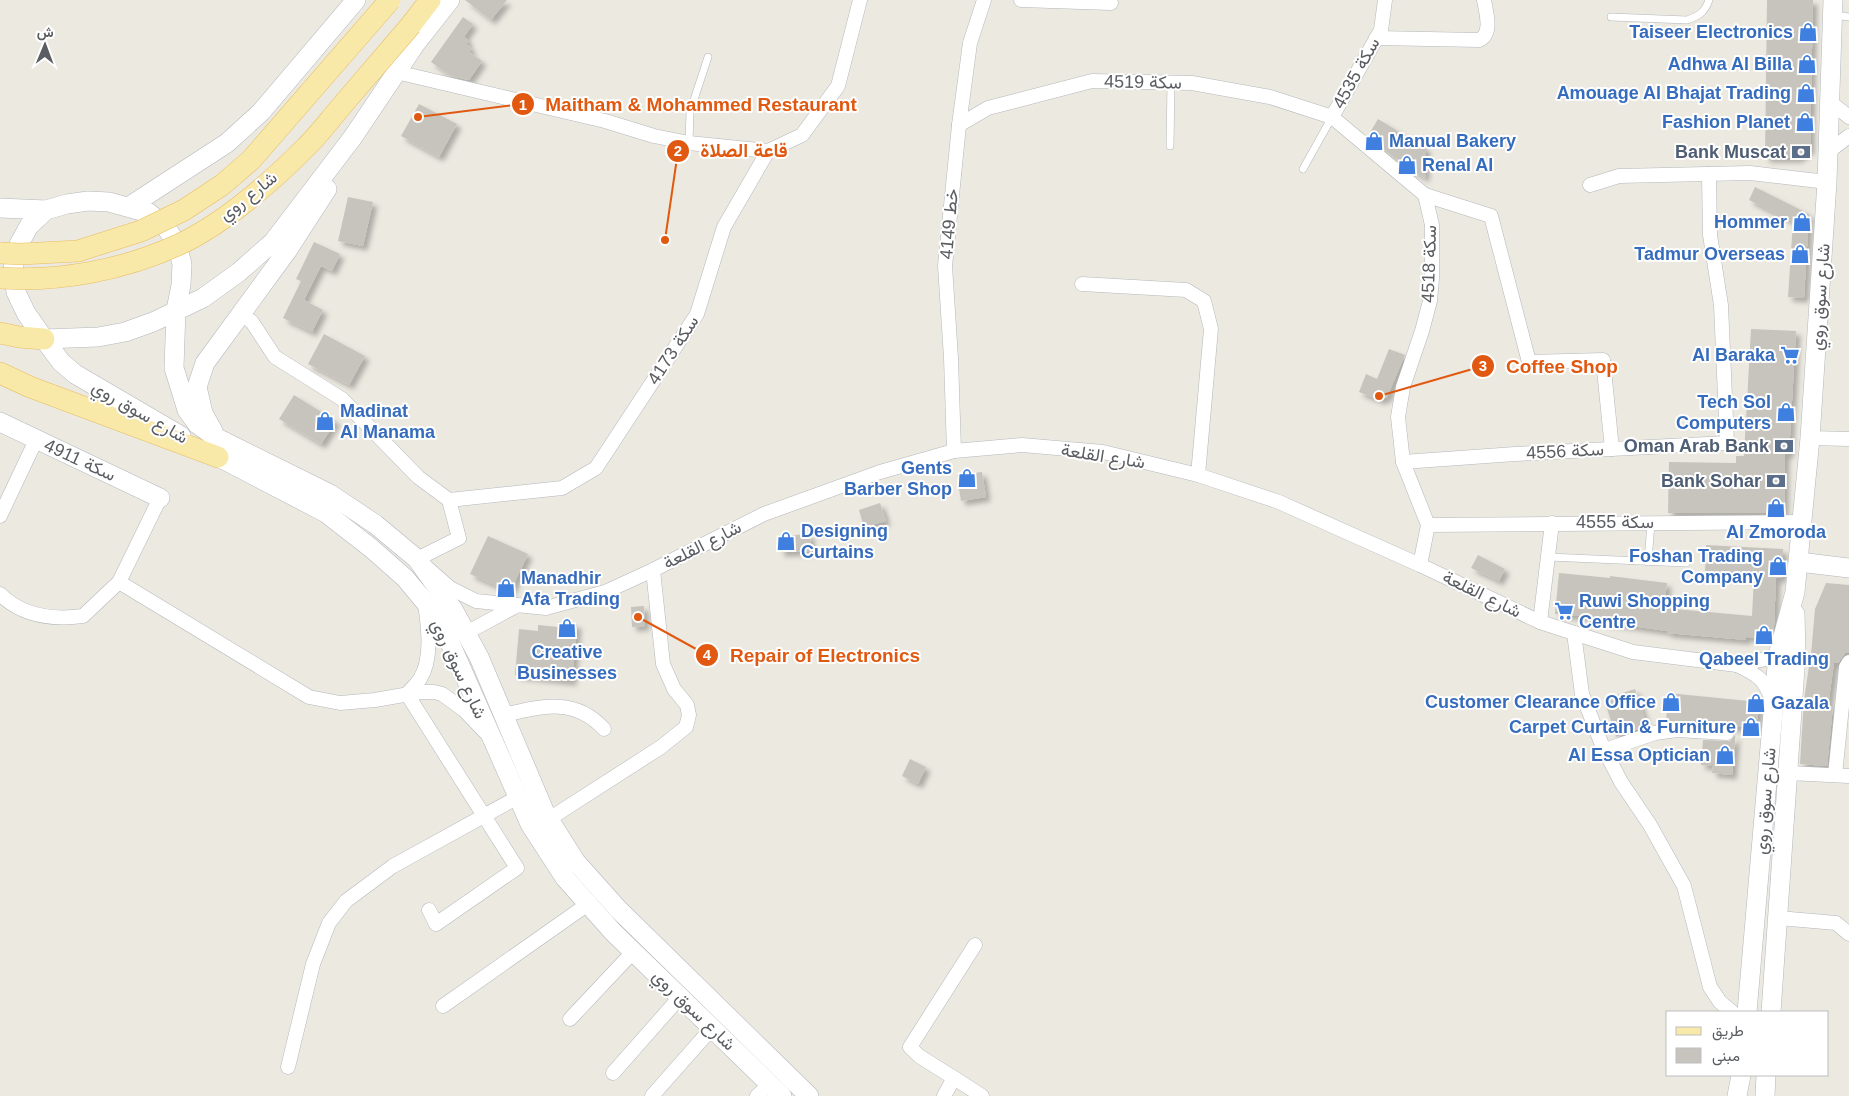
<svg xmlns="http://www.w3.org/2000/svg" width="1849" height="1096" font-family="Arial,Vazirmatn,sans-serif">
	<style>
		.building { fill: #c7c4be; filter: url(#shadow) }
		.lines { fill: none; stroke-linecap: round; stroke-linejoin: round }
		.lane-casing { stroke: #b4b7bb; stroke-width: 8 }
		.street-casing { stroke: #b4b7bb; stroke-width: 15 }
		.secondary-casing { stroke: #b3b6bb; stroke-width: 20 }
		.primary-casing { stroke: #e7bc5e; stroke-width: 22 }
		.lane { stroke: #fff; stroke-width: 7 }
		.street { stroke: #fff; stroke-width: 14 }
		.secondary { stroke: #fff; stroke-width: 19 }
		.primary { stroke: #f9e9a9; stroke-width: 21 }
		.primary-bridge-casing { stroke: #e7bc5e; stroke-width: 22; stroke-linecap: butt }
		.primary-bridge { stroke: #f9e9a9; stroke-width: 21 }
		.labels { text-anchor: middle; stroke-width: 4; stroke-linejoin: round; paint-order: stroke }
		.shop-label { font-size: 18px; font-weight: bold; fill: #366cbe; stroke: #fff; text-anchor: end }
		.street-label { font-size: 18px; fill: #5a5d61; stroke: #fff }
		.service-label { font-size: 18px; font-weight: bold; fill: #4e5e75; stroke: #fff; text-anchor: end }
		.leader { fill: none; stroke: #e15910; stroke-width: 2 }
		.callout-dot { fill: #e15910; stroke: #fff; stroke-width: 2 }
		.mark-label { font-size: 15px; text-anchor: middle; font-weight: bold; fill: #fff }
		.callout-label { font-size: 19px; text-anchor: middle; font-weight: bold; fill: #e15910; stroke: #fff; stroke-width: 4; stroke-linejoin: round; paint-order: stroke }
	</style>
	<defs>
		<filter id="shadow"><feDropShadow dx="4.5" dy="4.5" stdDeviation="2.5" flood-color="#0004"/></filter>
	</defs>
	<rect width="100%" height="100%" fill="#ece9e1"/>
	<g class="building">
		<polygon points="465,0 507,0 491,20"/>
		<polygon points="1767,0 1813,0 1810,149 1798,158 1765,158"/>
		<polygon points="463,17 473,24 464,37 469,41 466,44 472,49 469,52 482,61 469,80 451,76 431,62"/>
		<polygon points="419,104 457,124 439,157 401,136"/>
		<polygon points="1378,119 1426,148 1425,178 1404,166 1368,136"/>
		<polygon points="1755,187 1809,214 1804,298 1788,297 1793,222 1749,200"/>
		<polygon points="348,197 373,202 363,246 338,241"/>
		<polygon points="314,242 340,254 332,271 321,266 304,300 323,310 312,332 283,318 301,281 296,279"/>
		<polygon points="1751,329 1796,331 1789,454 1785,454 1784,513 1668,513 1669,462 1736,463 1736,456 1744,456"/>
		<polygon points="324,334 365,356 349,385 308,364"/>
		<polygon points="1389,349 1405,355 1387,397 1380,400 1359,392 1366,374 1377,379"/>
		<polygon points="294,395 336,421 321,444 279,419"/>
		<polygon points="982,472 986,497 961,501 957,475"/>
		<polygon points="880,503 886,521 864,527 859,510"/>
		<polygon points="810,534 811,551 780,552 780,536"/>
		<polygon points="488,536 528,554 510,592 470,574"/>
		<polygon points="1706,545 1783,549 1782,578 1776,578 1774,626 1771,638 1746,637 1746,640 1667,633 1667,631 1604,622 1604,618 1555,614 1559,573 1610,578 1610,576 1667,583 1664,608 1752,616 1754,577 1705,575"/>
		<polygon points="1478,555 1505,569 1499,581 1471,568"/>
		<polygon points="1826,583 1849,585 1849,653 1845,653 1838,663 1834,663 1828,706 1833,706 1827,766 1800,764 1804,700 1809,666 1810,666 1815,609"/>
		<polygon points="644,606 645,626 632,627 631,607"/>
		<polygon points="558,622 577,624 572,681 515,675 519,629 538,631 538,625 558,627"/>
		<polygon points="1635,689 1647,726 1616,737 1604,699"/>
		<polygon points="1668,693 1759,702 1757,728 1736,726 1734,755 1732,775 1712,773 1713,766 1701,765 1703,740 1730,741 1736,734 1735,729 1728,724 1678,721 1666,722"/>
		<polygon points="910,759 926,767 918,784 902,776"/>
	</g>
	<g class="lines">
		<g class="lane-casing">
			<g id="lane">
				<polyline points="1834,15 1849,17"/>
				<path d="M1611 17 1687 20C1699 16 1705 12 1709 0"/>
				<polyline points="689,143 690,112 708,57"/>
				<polyline points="1170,146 1171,82"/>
				<polyline points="1303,169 1332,117"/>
				<polyline points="1549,557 1686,563"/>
				<polyline points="1648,562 1651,523"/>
			</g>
		</g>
		<g class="street-casing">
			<g id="street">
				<polyline points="860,0 838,86 802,135 768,151 724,227 697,314 596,468 562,488 449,500 459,538 417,559 450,588 476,601 546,608 605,592 653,570 764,514 880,472 954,451 1022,445 1103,452 1198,475 1279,502 1420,565 1540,622 1633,652 1737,665 1786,655"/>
				<polyline points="1021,0 1111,3"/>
				<path d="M1376 38 1479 40C1493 34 1486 12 1484 0"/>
				<polyline points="396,72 605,121 654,136 689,143 768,151"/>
				<polyline points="1830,102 1849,117"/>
				<polyline points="1332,117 1381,30 1385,0"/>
				<polyline points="959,125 988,108 1092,81 1192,83 1270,97 1332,117 1425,195 1432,225 1432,278 1430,301 1422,331 1403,387 1398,417 1403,462 1428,525 1420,565"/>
				<polyline points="1828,152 1849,136"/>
				<polyline points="1590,185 1619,176 1750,173 1827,182"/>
				<polyline points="1425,195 1491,216 1529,362 1603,360 1612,449"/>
				<polyline points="1082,284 1186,290 1204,301 1211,329 1198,475"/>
				<polyline points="241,313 252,322 275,357 342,399 418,477 449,500"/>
				<polyline points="1810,438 1849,439"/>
				<polyline points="954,451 951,358 945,266 959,125 970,43 984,0"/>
				<polyline points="1403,462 1515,454 1727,443 1721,305 1710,235 1709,174"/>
				<polyline points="0,516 36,440"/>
				<polyline points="1428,525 1803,522"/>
				<polyline points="119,582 309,697 340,703 375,700 421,692 434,692 442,694 464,710 488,735"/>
				<path d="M0 594C23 617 53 620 83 616L119 582 160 498"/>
				<polyline points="1540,622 1552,523"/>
				<polyline points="466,633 518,605"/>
				<polyline points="1574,633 1582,694 1602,745 1621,782 1650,825 1684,886 1710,987 1720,1002 1732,1012"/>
				<path d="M1737 665C1760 676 1764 679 1773 702"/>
				<polyline points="407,694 517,868 436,924 429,910"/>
				<path d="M407 694C411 689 417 684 420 679 433 658 428 626 425 603"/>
				<path d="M504 715C542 706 575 697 604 729"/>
				<polyline points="1605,750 1655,733 1677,730 1727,733"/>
				<polyline points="1788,773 1849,776"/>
				<polyline points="1835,775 1846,667 1849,662"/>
				<polyline points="549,819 661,747 686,727 689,715 687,705 674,689 663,664 653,570"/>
				<polyline points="1778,918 1836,923 1849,934"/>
				<polyline points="443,1006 588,904"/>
				<polyline points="570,1019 633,952"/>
				<polyline points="288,1067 313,964 329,923 346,901 393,866 518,797"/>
				<polyline points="613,1073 680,997"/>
				<polyline points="954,1078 982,1096"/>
				<polyline points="652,1096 712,1028"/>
				<polyline points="757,1096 770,1084"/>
				<polyline points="944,1096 954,1078 919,1056 910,1047 975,945"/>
			</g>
		</g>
		<g class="secondary-casing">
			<g id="secondary">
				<polyline points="130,206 227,143 261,112 356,0"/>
				<polyline points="0,208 46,210"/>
				<polyline points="44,339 98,337 125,332 153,322 203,298 239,272 273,242 353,137 416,43 450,0"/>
				<polyline points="0,422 160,498"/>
				<polyline points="213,431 203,413 197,387 205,363 287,251 327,189"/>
				<polyline points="181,436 75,374 61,362 44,339 26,313 16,292 13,269 18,246 29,226 46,210 67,204 88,201 109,202 149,213 165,226 177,244 182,264 181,285 176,310 174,368 187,410 197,424 217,438 330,494 375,524 417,559 454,611 479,657 545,813 576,862 618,909 809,1096"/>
				<polyline points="205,450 326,513 371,548 405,578 440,620 530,824 565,878 613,932 782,1096"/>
				<polyline points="1799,562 1849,568"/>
				<polyline points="1747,1012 1778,655 1795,592 1810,438 1827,182 1833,0"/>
				<polyline points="1771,1012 1796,654 1795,614"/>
				<polyline points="1737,1096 1741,1075"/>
				<polyline points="1765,1096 1766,1075"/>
			</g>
		</g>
		<g class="primary-casing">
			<g id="primary">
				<polyline points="411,25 430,0"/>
				<polyline points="0,333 19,337 44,339"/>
				<polyline points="0,373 30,387 218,457"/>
			</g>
		</g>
		<use href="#lane" class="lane"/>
		<use href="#street" class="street"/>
		<use href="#secondary" class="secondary"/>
		<use href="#primary" class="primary"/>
		<g class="primary-bridge-casing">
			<g id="primary-bridge">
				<polyline points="0,253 21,254 78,251 141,231 184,210 222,185 251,160 390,0"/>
				<path d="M0 278C60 282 123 270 178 245 223 224 269 184 304 149 317 137 328 122 339 109 363 81 387 53 411 25"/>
			</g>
		</g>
		<use href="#primary-bridge" class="primary-bridge"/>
	</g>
	<defs>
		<g id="shop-bare" transform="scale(1.5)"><path d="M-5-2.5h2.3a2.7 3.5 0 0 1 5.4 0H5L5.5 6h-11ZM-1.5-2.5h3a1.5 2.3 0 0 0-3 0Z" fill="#3f7fe0" stroke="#fff" stroke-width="2.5" paint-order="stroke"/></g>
		<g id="bank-bare" transform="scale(1.5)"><path d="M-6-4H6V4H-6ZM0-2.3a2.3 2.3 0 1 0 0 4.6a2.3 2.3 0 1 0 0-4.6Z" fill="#5c6f8a" stroke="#fff" stroke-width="2.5" paint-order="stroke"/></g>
		<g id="supermarket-bare" transform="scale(1.5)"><path d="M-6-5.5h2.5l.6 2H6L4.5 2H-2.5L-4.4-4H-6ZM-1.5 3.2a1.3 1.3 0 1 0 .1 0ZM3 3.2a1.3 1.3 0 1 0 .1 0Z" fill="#3f7fe0" stroke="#fff" stroke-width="2.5" paint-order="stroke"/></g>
	</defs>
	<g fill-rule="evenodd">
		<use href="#shop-bare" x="1808" y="32"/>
		<use href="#shop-bare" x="1807" y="64"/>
		<use href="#shop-bare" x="1806" y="93"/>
		<use href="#shop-bare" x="1805" y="122"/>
		<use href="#shop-bare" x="1374" y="141"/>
		<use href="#bank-bare" x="1801" y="152"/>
		<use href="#shop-bare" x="1407" y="165"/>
		<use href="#shop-bare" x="1802" y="222"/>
		<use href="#shop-bare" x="1800" y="254"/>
		<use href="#supermarket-bare" x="1790" y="355"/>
		<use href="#shop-bare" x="1786" y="412"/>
		<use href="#shop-bare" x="325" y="421"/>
		<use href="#bank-bare" x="1784" y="446"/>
		<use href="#shop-bare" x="967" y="478"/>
		<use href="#bank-bare" x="1776" y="481"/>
		<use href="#shop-bare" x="1776" y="508"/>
		<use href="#shop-bare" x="786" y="541"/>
		<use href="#shop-bare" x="1778" y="566"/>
		<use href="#shop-bare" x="506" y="588"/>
		<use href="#supermarket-bare" x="1564" y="611"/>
		<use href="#shop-bare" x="567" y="628"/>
		<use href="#shop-bare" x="1764" y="635"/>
		<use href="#shop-bare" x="1671" y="702"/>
		<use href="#shop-bare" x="1756" y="703"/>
		<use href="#shop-bare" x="1751" y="727"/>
		<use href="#shop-bare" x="1725" y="755"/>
	</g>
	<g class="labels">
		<g class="shop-label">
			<text x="1793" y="38">Taiseer Electronics</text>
			<text x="1792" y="70">Adhwa Al Billa</text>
			<text x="1791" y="99">Amouage Al Bhajat Trading</text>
			<text x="1790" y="128">Fashion Planet</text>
			<text x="1389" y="147" text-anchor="start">Manual Bakery</text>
			<text x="1422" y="171" text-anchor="start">Renal Al</text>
			<text x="1787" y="228">Hommer</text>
			<text x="1785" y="260">Tadmur Overseas</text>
			<text x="1775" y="361">Al Baraka</text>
			<text x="1771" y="408">Tech Sol<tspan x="1771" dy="21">Computers</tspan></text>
			<text x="340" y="417" text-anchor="start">Madinat<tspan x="340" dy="21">Al Manama</tspan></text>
			<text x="952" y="474">Gents<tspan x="952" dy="21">Barber Shop</tspan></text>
			<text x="801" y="537" text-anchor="start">Designing<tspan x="801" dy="21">Curtains</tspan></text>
			<text x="1776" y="538" text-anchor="middle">Al Zmoroda</text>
			<text x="1763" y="562">Foshan Trading<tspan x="1763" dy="21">Company</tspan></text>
			<text x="521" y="584" text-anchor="start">Manadhir<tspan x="521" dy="21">Afa Trading</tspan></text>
			<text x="1579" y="607" text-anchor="start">Ruwi Shopping<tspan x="1579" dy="21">Centre</tspan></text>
			<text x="567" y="658" text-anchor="middle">Creative<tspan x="567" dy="21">Businesses</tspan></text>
			<text x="1764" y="665" text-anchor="middle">Qabeel Trading</text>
			<text x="1656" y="708">Customer Clearance Office</text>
			<text x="1771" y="709" text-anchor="start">Gazala</text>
			<text x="1736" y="733">Carpet Curtain &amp; Furniture</text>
			<text x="1710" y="761">Al Essa Optician</text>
		</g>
		<g class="street-label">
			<text transform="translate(1356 73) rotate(-61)" y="6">سكة 4535</text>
			<text transform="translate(1143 82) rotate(1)" y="6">سكة 4519</text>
			<text transform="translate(248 196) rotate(-38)" y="6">شارع روي</text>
			<text transform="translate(949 224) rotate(-85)" y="6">4149 خط</text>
			<text transform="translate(1429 264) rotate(-88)" y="6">سكة 4518</text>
			<text transform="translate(1820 297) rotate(-86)" y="6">شارع سوق روي</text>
			<text transform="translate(673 350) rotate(-57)" y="6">سكة 4173</text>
			<text transform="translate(140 412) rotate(30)" y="6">شارع سوق روي</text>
			<text transform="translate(1565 451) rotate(-3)" y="6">سكة 4556</text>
			<text transform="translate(1103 456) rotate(9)" y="6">شارع القلعة</text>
			<text transform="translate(80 460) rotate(25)" y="6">سكة 4911</text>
			<text x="1615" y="528">سكة 4555</text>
			<text transform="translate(702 545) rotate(-27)" y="6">شارع القلعة</text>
			<text transform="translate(1482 594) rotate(26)" y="6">شارع القلعة</text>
			<text transform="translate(459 669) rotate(65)" y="6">شارع سوق روي</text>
			<text transform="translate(1765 801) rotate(-85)" y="6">شارع سوق روي</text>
			<text transform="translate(694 1010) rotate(44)" y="6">شارع سوق روي</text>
		</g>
		<g class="service-label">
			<text x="1786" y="158">Bank Muscat</text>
			<text x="1769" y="452">Oman Arab Bank</text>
			<text x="1761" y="487">Bank Sohar</text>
		</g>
	</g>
	<path class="leader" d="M418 117L523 104M665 240L678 151M1379 396L1483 366M638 617L707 655"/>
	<g class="callout-dot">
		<circle cx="418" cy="117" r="5"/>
		<circle cx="665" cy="240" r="5"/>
		<circle cx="1379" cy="396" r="5"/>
		<circle cx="638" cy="617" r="5"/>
		<circle cx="523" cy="104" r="12"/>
		<circle cx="678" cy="151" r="12"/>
		<circle cx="1483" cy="366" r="12"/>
		<circle cx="707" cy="655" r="12"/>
	</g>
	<g class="mark-label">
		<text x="523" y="110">1</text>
		<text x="678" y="156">2</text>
		<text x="1483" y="371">3</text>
		<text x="707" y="660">4</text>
	</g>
	<g class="callout-label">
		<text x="701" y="111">Maitham &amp; Mohammed Restaurant</text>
		<text x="744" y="157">قاعة الصلاة</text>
		<text x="1562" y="373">Coffee Shop</text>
		<text x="825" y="662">Repair of Electronics</text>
	</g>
	<rect x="1666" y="1011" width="162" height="65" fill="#ffffff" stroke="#bdbec0"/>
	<rect x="1676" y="1027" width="25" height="8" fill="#f9e9a9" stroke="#bdbec0"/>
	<text x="1712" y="1036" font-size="15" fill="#5a5d61">طريق</text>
	<rect x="1676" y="1048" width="25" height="15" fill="#c7c4be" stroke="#bdbec0"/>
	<text x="1712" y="1061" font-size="15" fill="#5a5d61">مبنى</text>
	<g transform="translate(45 45) rotate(1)" stroke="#ffffff" stroke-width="4" paint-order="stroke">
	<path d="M0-4L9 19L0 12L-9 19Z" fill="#5a5d61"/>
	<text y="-8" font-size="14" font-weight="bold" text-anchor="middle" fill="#5a5d61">ش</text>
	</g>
</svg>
